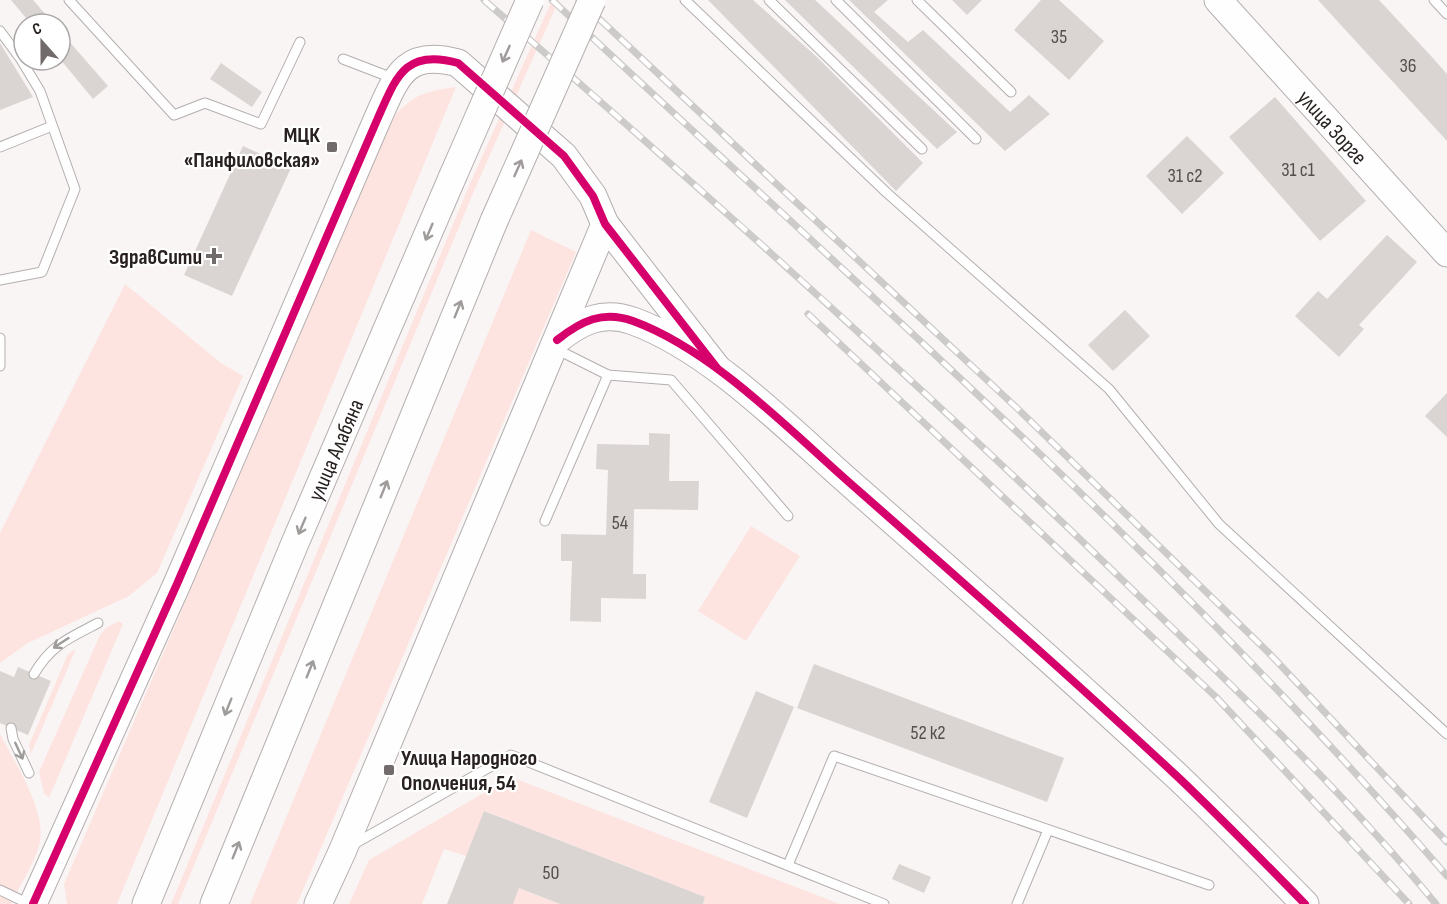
<svg xmlns="http://www.w3.org/2000/svg" width="1447" height="904" font-family="'Sofia Sans Condensed',sans-serif">
	<style>
		.green { fill: #fde4e0 }
		.building { fill: #dad5d3 }
		.lines { fill: none; stroke-linecap: round; stroke-linejoin: round }
		.lane-casing { stroke: #b4aeae; stroke-width: 11 }
		.secondary-casing { stroke: #b4aeae; stroke-width: 29 }
		.lane { stroke: #fefefe; stroke-width: 9 }
		.secondary { stroke: #fefefe; stroke-width: 27 }
		.rail-casing { stroke: #cdcbca; stroke-width: 7 }
		.rail { stroke: #fff; stroke-width: 4.5; stroke-dasharray: 14; stroke-linecap: butt }
		.secondary-bridge-casing { stroke: #b4aeae; stroke-width: 29; stroke-linecap: butt }
		.secondary-bridge { stroke: #fefefe; stroke-width: 27 }
		.cycleway-casing { stroke: #fff; stroke-width: 11 }
		.cycleway { stroke: #d6006c; stroke-width: 8 }
		.oneway { stroke: #9e9b9a }
		.poi-dot { fill: #726b6b; stroke: #fff; stroke-width: 2 }
		.labels { text-anchor: middle; stroke-width: 4.5; stroke-linejoin: round; paint-order: stroke }
		.number-label { font-size: 20px; fill: #544e4d }
		.street-label { font-size: 22px; fill: #282120; stroke: #fff }
		.poi-label { font-size: 22px; font-weight: bold; fill: #282120; stroke: #fff; text-anchor: end }
	</style>
	<rect width="100%" height="100%" fill="#faf5f5"/>
	<g class="green">
		<polygon points="552,0 559,0 474,191 178,904 171,904 468,188"/>
		<path d="M456 87 117 904H67L64 884 394 116C414 94 427 91 456 87Z"/>
		<polygon points="531,230 576,252 297,904 250,904"/>
		<polygon points="125,284 221,363 243,376 157,573 129,596 28,643 0,663 0,533"/>
		<polygon points="751,526 800,556 746,641 698,611"/>
		<polygon points="119,621 123,624 49,798 44,793 39,772 100,635 106,628"/>
		<polygon points="76,649 31,754 29,745 68,654"/>
		<path d="M0 734C14 761 46 810 40 841 37 859 19 887 11 904H0Z"/>
		<polygon points="511,777 840,904 703,904 705,897 485,811 466,856 444,849 422,904 349,904 369,860"/>
		<polygon points="519,888 560,904 513,904"/>
	</g>
	<g class="building">
		<polygon points="11,0 33,0 54,24 31,24"/>
		<polygon points="708,0 753,0 818,58 923,163 896,191"/>
		<polygon points="785,0 815,0 957,132 937,149"/>
		<polygon points="849,0 888,0 874,12 908,42 923,30 1010,112 1029,95 1050,114 1005,151"/>
		<polygon points="952,0 982,0 967,15"/>
		<polygon points="1041,0 1059,0 1104,41 1069,80 1014,30"/>
		<polygon points="1318,0 1379,0 1431,56 1447,74 1447,141"/>
		<polygon points="60,31 108,86 93,99 60,59"/>
		<polygon points="0,43 33,97 0,110"/>
		<polygon points="221,63 262,92 252,107 210,79"/>
		<polygon points="1275,97 1366,201 1320,241 1229,137"/>
		<polygon points="1187,136 1224,173 1182,214 1146,176"/>
		<polygon points="243,146 291,168 232,296 184,275"/>
		<polygon points="1387,235 1417,262 1359,325 1364,329 1339,357 1295,316 1318,291 1327,299"/>
		<polygon points="1125,310 1150,336 1113,371 1088,345"/>
		<polygon points="1447,393 1447,437 1425,416"/>
		<polygon points="649,433 670,434 669,481 699,481 698,510 634,509 633,574 646,574 646,599 601,598 601,622 570,621 572,561 561,561 561,534 606,535 608,470 596,469 597,444 649,445"/>
		<polygon points="814,664 1064,758 1047,802 797,708"/>
		<polygon points="18,667 51,681 28,735 0,723 0,671 14,677"/>
		<polygon points="756,691 794,707 747,818 709,802"/>
		<polygon points="484,811 705,897 703,904 560,904 519,888 513,904 447,904"/>
		<polygon points="899,864 931,877 924,893 892,879"/>
	</g>
	<g class="lines">
		<g class="lane-casing">
			<g id="lane">
				<polyline points="69,0 174,115 205,103 261,124 300,42"/>
				<polyline points="685,0 887,193 1109,389 1219,524 1447,734"/>
				<polyline points="769,0 922,149"/>
				<polyline points="836,0 976,139"/>
				<polyline points="917,0 1011,92"/>
				<polyline points="1434,0 1447,14"/>
				<polyline points="0,31 20,58 40,91 75,189 42,272 0,280"/>
				<polyline points="343,59 395,79"/>
				<polyline points="0,147 52,126"/>
				<polyline points="0,338 0,366"/>
				<polyline points="556,349 608,375 671,380 788,516"/>
				<polyline points="545,521 608,375"/>
				<path d="M34 674C51 645 69 638 98 623"/>
				<polyline points="11,728 13,739 29,773"/>
				<polyline points="354,844 511,755 884,904"/>
				<polyline points="788,865 834,756 1209,885"/>
				<polyline points="0,890 29,904"/>
				<polyline points="1017,904 1048,830"/>
			</g>
		</g>
		<g class="secondary-casing">
			<g id="secondary">
				<path id="s1" d="M1218 0 1447 253"/>
				<path d="M557 340C581 321 603 310 633 321 715 351 793 434 859 491 967 586 1075 681 1180 779 1223 820 1264 862 1305 904"/>
				<path d="M33 904 177 584 377 120C396 78 404 48 458 63L564 156 593 196 605 224 717 368"/>
				<path id="s2" d="M146 904 295 543 452 178"/>
				<polyline points="214,904 494,221"/>
				<polyline points="318,904 342,852 605,224"/>
			</g>
		</g>
		<use href="#lane" class="lane"/>
		<use href="#secondary" class="secondary"/>
		<g class="rail-casing">
			<g id="rail">
				<path d="M484 0C697 185 907 372 1110 568 1221 675 1338 785 1436 904"/>
				<path d="M552 0C856 285 1174 560 1447 876"/>
				<polyline points="579,0 1018,409 1268,652 1447,842"/>
				<polyline points="808,314 1216,697 1409,904"/>
			</g>
		</g>
		<use href="#rail" class="rail"/>
		<g class="secondary-bridge-casing">
			<g id="secondary-bridge">
				<polyline points="452,178 530,0"/>
				<polyline points="494,221 592,0"/>
			</g>
		</g>
		<use href="#secondary-bridge" class="secondary-bridge"/>
		<g class="cycleway-casing">
			<g id="cycleway">
				<path d="M557 340C581 321 603 310 633 321 715 351 793 434 859 491 967 586 1075 681 1180 779 1223 820 1264 862 1305 904"/>
				<path d="M33 904 177 584 377 120C396 78 404 48 458 63L564 156 593 196 605 224 717 368"/>
			</g>
		</g>
		<use href="#cycleway" class="cycleway"/>
	</g>
	<defs><path id="oneway-shaft" d="M-6 0H5M1.5-3L5.5 0L1.5 3" fill="none" stroke-width="1.6" stroke-linecap="round" stroke-linejoin="round" transform="scale(1.5)"/></defs>
	<g class="oneway">
		<use href="#oneway-shaft" transform="translate(506 54) rotate(114)"/>
		<use href="#oneway-shaft" transform="translate(518 168) rotate(-66)"/>
		<use href="#oneway-shaft" transform="translate(429 232) rotate(113)"/>
		<use href="#oneway-shaft" transform="translate(458 309) rotate(-68)"/>
		<use href="#oneway-shaft" transform="translate(384 489) rotate(-68)"/>
		<use href="#oneway-shaft" transform="translate(302 526) rotate(113)"/>
		<use href="#oneway-shaft" transform="translate(61 643) rotate(147)"/>
		<use href="#oneway-shaft" transform="translate(310 669) rotate(-68)"/>
		<use href="#oneway-shaft" transform="translate(228 707) rotate(112)"/>
		<use href="#oneway-shaft" transform="translate(19 751) rotate(65)"/>
		<use href="#oneway-shaft" transform="translate(236 850) rotate(-68)"/>
	</g>
	<g class="poi-dot">
		<rect x="326" y="141" width="12" height="12" rx="3"/>
		<path d="M211 247h6v6h6v6h-6v6h-6v-6h-6v-6h6z"/>
		<rect x="383" y="764" width="12" height="12" rx="3"/>
	</g>
	<g class="labels">
		<g class="number-label">
			<text x="1059" y="43">35</text>
			<text x="1408" y="72">36</text>
			<text x="1298" y="176">31 с1</text>
			<text x="1185" y="182">31 с2</text>
			<text x="620" y="529">54</text>
			<text x="928" y="739">52 к2</text>
			<text x="551" y="879">50</text>
		</g>
		<g class="street-label">
			<text dy="8" stroke="none"><textPath href="#s1" startOffset="171">улица Зорге</textPath></text>
			<text dy="8" stroke="none"><textPath href="#s2" startOffset="492">улица Алабяна</textPath></text>
		</g>
		<g class="poi-label">
			<text x="320" y="142">МЦК<tspan x="320" dy="25">«Панфиловская»</tspan></text>
			<text x="202" y="264">ЗдравСити</text>
			<text x="401" y="765" text-anchor="start">Улица Народного<tspan x="401" dy="25">Ополчения, 54</tspan></text>
		</g>
	</g>
	<g transform="translate(42 42) rotate(339)"><circle r="28" fill="#ffffff" stroke="#a9a6a6" stroke-width="1.5"/>
	<path d="M0-4.5L10 22L0 15L-10 22Z" fill="#726b6b"/>
	<text y="-9" font-size="16" font-weight="bold" text-anchor="middle" fill="#282120">С</text>
	</g>
</svg>
